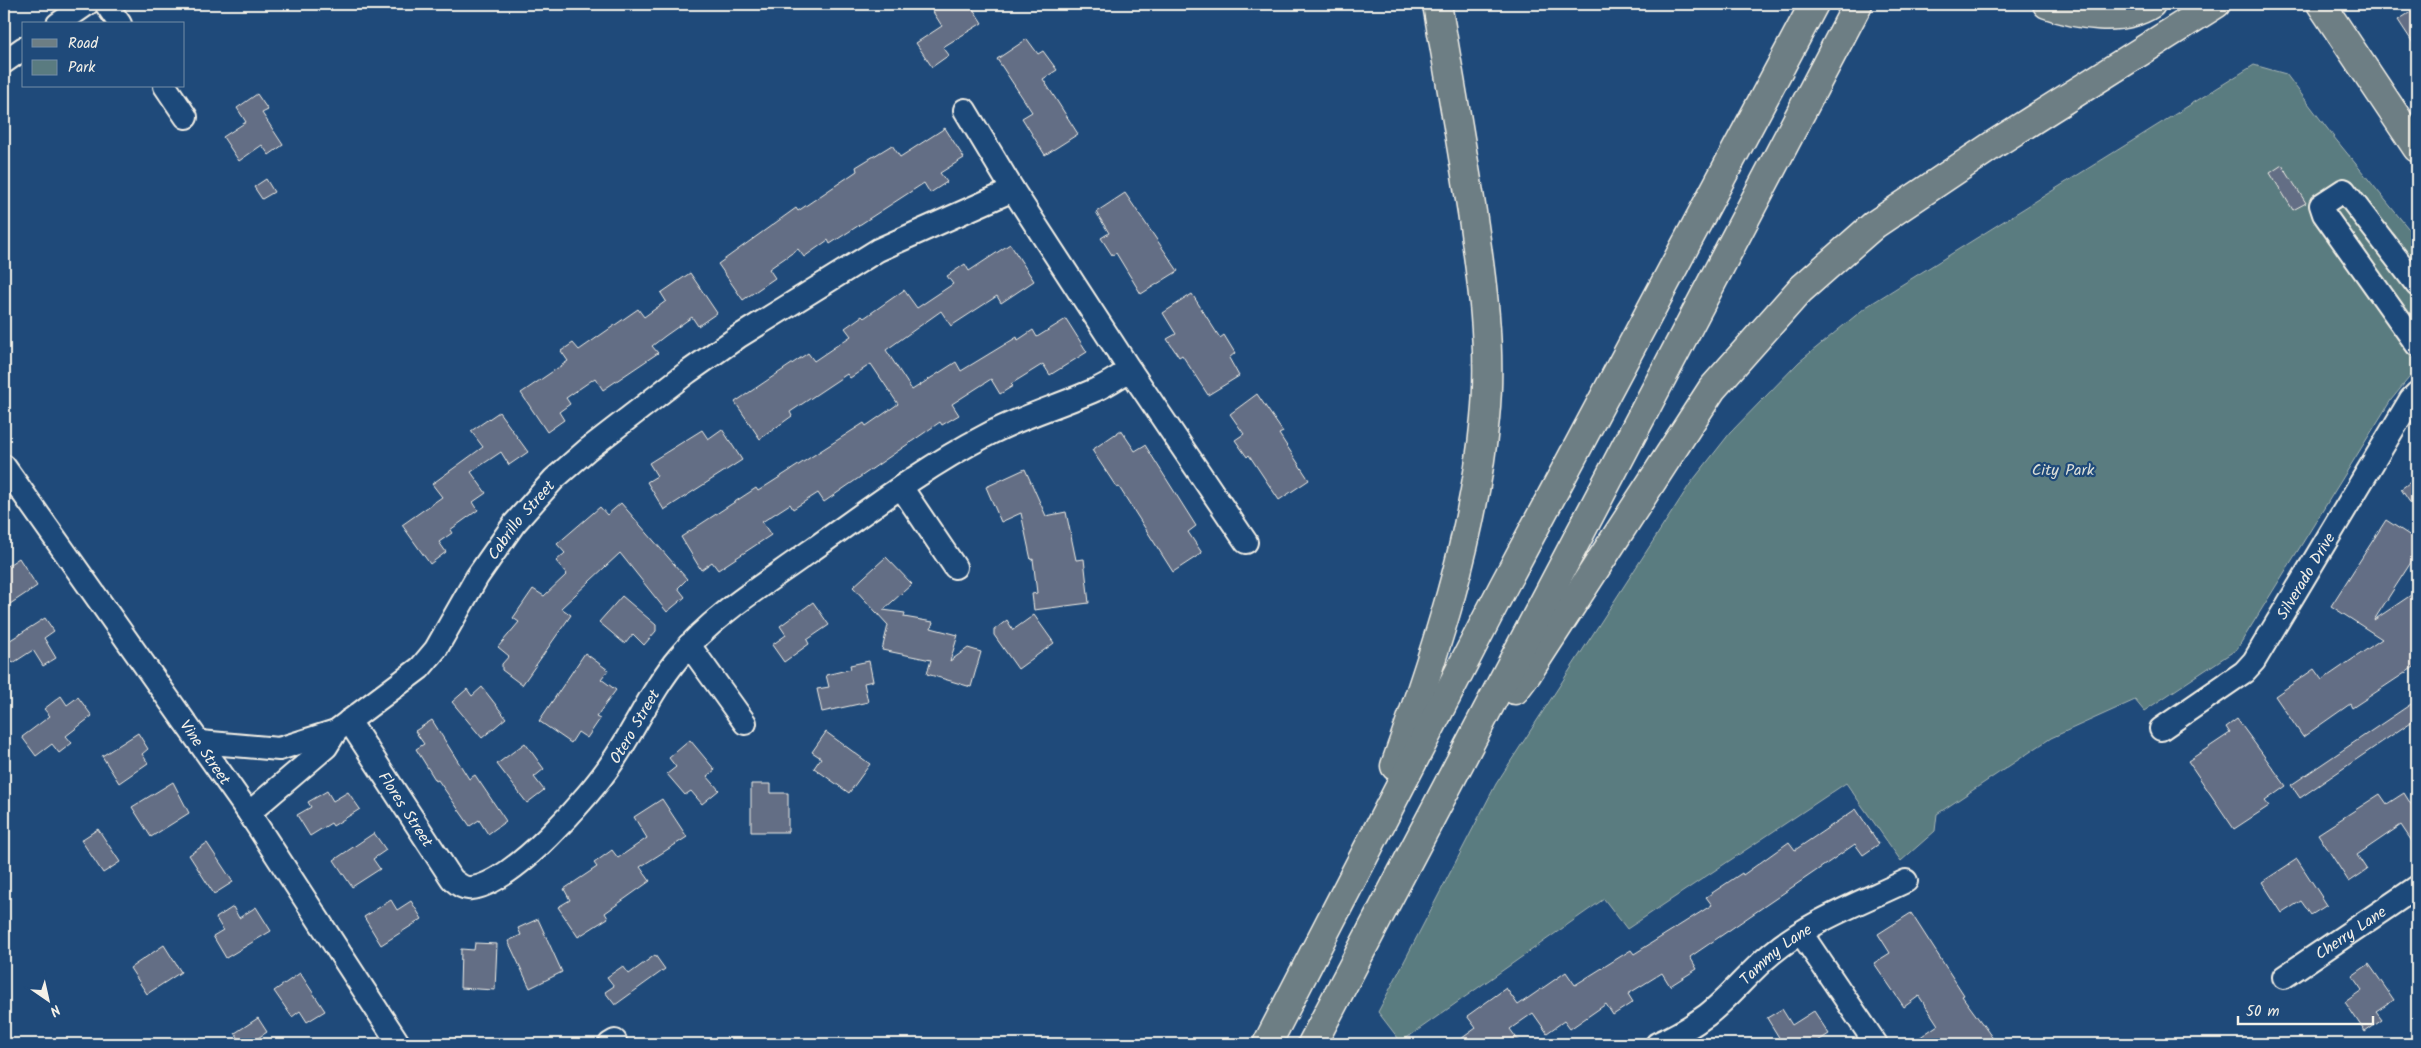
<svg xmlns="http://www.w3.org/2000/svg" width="2421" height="1048" font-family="Kalam,sans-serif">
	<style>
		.green { fill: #5a7b80; stroke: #a7b6b4 }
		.building { fill: #646e85; stroke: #f4f1e8 }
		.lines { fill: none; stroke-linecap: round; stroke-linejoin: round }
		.minor-casing { stroke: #f4f1e8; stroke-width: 26 }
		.major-casing { stroke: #f4f1e8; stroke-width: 31 }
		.highway-casing { stroke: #f4f1e8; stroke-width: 31 }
		.minor { stroke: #1f4a7a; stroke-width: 22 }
		.major { stroke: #6d7e84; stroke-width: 28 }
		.highway { stroke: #6d7e84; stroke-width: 28 }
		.labels { text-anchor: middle; stroke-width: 4.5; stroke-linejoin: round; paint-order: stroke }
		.park-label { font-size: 16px; fill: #dddfd8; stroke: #1f4a7a }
		.street-label { font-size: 16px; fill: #f4f1e8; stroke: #1f4a7a }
	</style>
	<rect width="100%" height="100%" fill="#1f4a7a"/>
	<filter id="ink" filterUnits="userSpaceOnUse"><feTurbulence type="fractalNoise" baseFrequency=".02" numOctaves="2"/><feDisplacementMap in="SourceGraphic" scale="10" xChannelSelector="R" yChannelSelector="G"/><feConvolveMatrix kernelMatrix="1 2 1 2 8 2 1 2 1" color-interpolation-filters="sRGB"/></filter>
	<g filter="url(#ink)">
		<polygon class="green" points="2254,65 2286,74 2333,136 2417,239 2417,368 2391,400 2237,649 2144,711 2135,700 2051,738 1937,814 1935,831 1901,861 1846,783 1627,929 1604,899 1401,1042 1378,1012 1496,784 1690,484 1730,433 1799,362 1866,307"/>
		<g class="building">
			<polygon points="928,4 970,4 982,23 943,47 949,55 932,67 916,43 942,26"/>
			<polygon points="2417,8 2417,49 2398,20"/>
			<polygon points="1027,39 1038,54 1043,51 1057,70 1043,79 1078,134 1045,155 1022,118 1032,112 997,59"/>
			<polygon points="257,94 268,110 262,113 283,145 269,155 262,145 239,161 223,137 246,122 237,108"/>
			<polygon points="945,128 964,158 940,173 947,182 930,193 924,183 830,244 828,240 804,257 798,249 769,269 775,278 743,300 718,264 796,208 798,211 857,171 856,167 892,145 900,157"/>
			<polygon points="2282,165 2306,203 2293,210 2270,173"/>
			<polygon points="266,179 274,192 262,199 254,187"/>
			<polygon points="1125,193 1178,271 1141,294 1116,253 1112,255 1101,238 1109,233 1096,212"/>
			<polygon points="1010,244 1034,281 1001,303 997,296 951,326 941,311 886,350 912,390 956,362 961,371 1017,337 1018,340 1033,330 1037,337 1066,319 1087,352 1050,375 1043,364 1011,384 1013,386 1000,394 991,379 952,404 959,415 942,425 940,422 824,502 818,493 793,509 790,504 762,522 771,535 718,570 712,562 701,570 681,537 756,488 758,491 864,423 866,426 898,404 871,364 850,378 847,374 790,412 792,416 760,439 735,402 808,353 814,361 851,336 845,328 862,316 864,318 904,290 917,308 953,284 947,276 965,264 969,271"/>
			<polygon points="690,273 717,313 698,326 692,317 665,336 652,346 658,353 603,390 595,378 566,398 570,404 559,412 564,420 547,432 521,393 568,361 561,351 573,343 579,350 638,309 644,317 666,301 661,293"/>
			<polygon points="1192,294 1220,338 1224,335 1235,353 1229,358 1239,376 1208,395 1182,355 1179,357 1167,339 1176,334 1163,313"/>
			<polygon points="1257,394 1283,432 1279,434 1309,480 1279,500 1249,455 1247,457 1235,440 1244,434 1230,414"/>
			<polygon points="499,412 528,452 509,465 501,452 471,472 486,493 473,502 478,510 450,530 452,533 439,542 446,552 430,564 402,525 442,497 432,484 483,447 471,431"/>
			<polygon points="722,429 742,460 664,510 647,482 657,476 649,463 702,430 708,439"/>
			<polygon points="1121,430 1135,451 1145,445 1196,526 1188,532 1202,553 1173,572 1119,487 1117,488 1092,450"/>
			<polygon points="1025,469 1046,516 1066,512 1076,560 1084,559 1089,603 1034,610 1032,594 1037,593 1033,559 1031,560 1021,513 1001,522 986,487"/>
			<polygon points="2417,477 2417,513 2401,489"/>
			<polygon points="621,503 687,579 678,588 685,597 667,612 620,553 561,608 571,615 522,685 502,670 502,664 509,656 498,647 519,622 513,618 533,589 544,596 567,574 556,561 565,553 557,544 600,507 607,515"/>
			<polygon points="2386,520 2417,540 2417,553 2374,620 2417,591 2417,665 2352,708 2350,704 2303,737 2275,696 2314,669 2322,680 2382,639 2331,606"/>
			<polygon points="886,557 912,584 883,610 905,613 904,617 933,622 931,628 958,635 950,661 968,648 981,652 971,687 927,674 931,660 882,650 888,625 853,587"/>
			<polygon points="19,558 37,586 4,608 4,568"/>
			<polygon points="622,596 656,625 656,631 644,645 633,634 625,644 599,622"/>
			<polygon points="813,602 829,625 807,640 809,644 784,662 772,645 786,635 780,626"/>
			<polygon points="1034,615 1054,643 1018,669 994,635 994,630 1007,620 1013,630"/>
			<polygon points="45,618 54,631 44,638 56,658 43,666 33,650 13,663 4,649 4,644"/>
			<polygon points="585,653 608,670 601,679 616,690 596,717 600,719 587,738 578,732 571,743 539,721"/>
			<polygon points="869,661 873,681 864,683 868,702 822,712 817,689 829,687 826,675 851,669 850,665"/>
			<polygon points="482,687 506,718 482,738 452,702 467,689 472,696"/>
			<polygon points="61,696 67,705 78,697 92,716 66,736 72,743 59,753 52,744 36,756 22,737 50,716 44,709"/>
			<polygon points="2417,700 2417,718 2300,798 2291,785"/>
			<polygon points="2237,719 2286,786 2265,801 2269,806 2234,829 2188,761 2230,733 2226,727"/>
			<polygon points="432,720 469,779 475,775 506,821 488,834 479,820 470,826 438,780 436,781 416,749 424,744 415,731"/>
			<polygon points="826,732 870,764 849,793 814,768 821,758 812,752"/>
			<polygon points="138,733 148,749 142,754 148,763 119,783 102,756"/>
			<polygon points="690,740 715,770 707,776 719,790 702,804 691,791 685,795 667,774 676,767 669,758"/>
			<polygon points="525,743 544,769 534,777 544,790 527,803 497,764"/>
			<polygon points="173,782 189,813 151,837 132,807"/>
			<polygon points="751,784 771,784 771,793 788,793 788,832 751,832"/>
			<polygon points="327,791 333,801 348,792 360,809 333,826 331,823 310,836 297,815 311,807 308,802"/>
			<polygon points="2404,793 2417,814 2417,849 2401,825 2357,855 2367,870 2349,882 2318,834 2380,794 2387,804"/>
			<polygon points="662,799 687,837 640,867 650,881 605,913 608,918 578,937 558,907 570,900 564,889 597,867 594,863 612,850 618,858 647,838 634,817"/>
			<polygon points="1856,809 1879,844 1863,855 1855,844 1832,860 1690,957 1697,969 1670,986 1662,973 1628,994 1633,1002 1613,1015 1606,1004 1570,1029 1564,1021 1547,1033 1533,1013 1510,1029 1521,1044 1454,1044 1476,1028 1467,1016 1506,988 1518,1005 1566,972 1575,985 1631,950 1634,954 1712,905 1706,897 1742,873 1743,875 1789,842 1795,850"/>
			<polygon points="98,829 120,862 103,873 81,840"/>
			<polygon points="374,833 386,850 373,859 380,869 352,887 334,860"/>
			<polygon points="207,843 233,882 214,894 189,855"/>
			<polygon points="2297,859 2327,905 2311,915 2301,901 2282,913 2262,882"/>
			<polygon points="391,900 397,910 411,901 422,919 381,945 364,917"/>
			<polygon points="233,907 239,918 256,907 271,931 226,958 213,936 223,930 216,918"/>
			<polygon points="1911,913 1964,995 1962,996 1997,1044 1910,1044 1938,1025 1919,996 1904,1007 1874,963 1890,953 1878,934"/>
			<polygon points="538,919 562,972 530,988 508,941 521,935 518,928"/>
			<polygon points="475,943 497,944 495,990 460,988 461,949 474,950"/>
			<polygon points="164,945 181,972 147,994 130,968"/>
			<polygon points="655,955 665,969 615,1005 605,992 614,986 607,977 623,966 629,974"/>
			<polygon points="2369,964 2394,1000 2376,1012 2382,1020 2365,1032 2345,1002 2362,990 2352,976"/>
			<polygon points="300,973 325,1011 307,1022 300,1011 292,1017 274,991"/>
			<polygon points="1782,1009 1792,1025 1814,1011 1829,1034 1813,1044 1783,1044 1767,1018"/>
			<polygon points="258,1018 267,1032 249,1044 243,1044 235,1033"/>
		</g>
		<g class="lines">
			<g class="minor-casing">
				<g id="minor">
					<polyline points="106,4 120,24"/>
					<polyline points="58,24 87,4"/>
					<polyline points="4,62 24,48"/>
					<polyline points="165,86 186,117"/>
					<polyline points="965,110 1013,190 1130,370"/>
					<polyline points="2417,285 2344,190 2321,205 2324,214 2417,345"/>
					<path id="s1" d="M4 466 249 813 399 1044"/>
					<polyline points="901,487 955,567"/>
					<polyline points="689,645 745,723"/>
					<path id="s2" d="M349 721 452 879C458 884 463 889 471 888 512 885 590 796 613 761 636 727 652 689 679 657 713 615 765 584 809 552 866 512 923 468 985 436 1020 417 1059 406 1095 390 1107 385 1118 377 1130 370L1246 542"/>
					<path id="s3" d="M2161 729 2244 672 2254 661 2411 399 2417 393"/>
					<path id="s4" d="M200 742 279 749 336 731 420 668 436 649 477 577 514 524 554 479 587 450 688 372 738 337 878 250 1013 190"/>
					<polyline points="249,813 326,747 336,731"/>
					<polyline points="1801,933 1876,1044"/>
					<path id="s5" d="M2284 977 2417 887"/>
					<polyline points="610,1044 615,1041"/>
					<path id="s6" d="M1657 1044C1675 1036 1691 1027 1707 1015 1730 997 1748 973 1771 954 1810 921 1860 903 1906 881"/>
				</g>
			</g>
			<g class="major-casing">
				<polyline id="major" points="2321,4 2417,148"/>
			</g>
			<g class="highway-casing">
				<g id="highway">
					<path d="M2047 4C2077 15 2122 23 2151 4"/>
					<polyline points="1515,690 1527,674 1712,389 1800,290 1874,225 1996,143 2216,4"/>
					<path d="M1395 766C1435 653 1474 538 1485 418 1492 349 1482 280 1472 212 1461 142 1449 73 1437 4"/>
					<polyline points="1267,1044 1503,587 1814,4"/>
					<polyline points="1312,1044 1858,4"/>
				</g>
			</g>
			<use href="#minor" class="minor"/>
			<use href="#major" class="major"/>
			<use href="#highway" class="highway"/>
		</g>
	</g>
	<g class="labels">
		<g class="park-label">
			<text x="2063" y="475">City Park</text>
		</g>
		<g class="street-label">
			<text dy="6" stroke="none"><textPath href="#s4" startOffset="424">Cabrillo Street</textPath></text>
			<text dy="6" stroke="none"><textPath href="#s3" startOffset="215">Silverado Drive</textPath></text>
			<text dy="6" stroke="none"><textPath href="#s2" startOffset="445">Otero Street</textPath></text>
			<text dy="6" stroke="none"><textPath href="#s1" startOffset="350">Vine Street</textPath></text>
			<text dy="6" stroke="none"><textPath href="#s2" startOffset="105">Flores Street</textPath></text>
			<text dy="6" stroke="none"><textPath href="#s5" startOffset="80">Cherry Lane</textPath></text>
			<text dy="6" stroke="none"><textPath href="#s6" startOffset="150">Tammy Lane</textPath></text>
		</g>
	</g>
	<rect width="2421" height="1048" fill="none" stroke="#1f4a7a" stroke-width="20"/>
	<rect x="10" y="10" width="2401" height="1028" fill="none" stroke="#f4f1e8" stroke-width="2" filter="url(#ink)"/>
	<rect x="22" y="22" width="162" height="65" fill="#1f4a7a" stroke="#748da6"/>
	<rect x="32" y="39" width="25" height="8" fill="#6d7e84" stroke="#748da6"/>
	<text x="68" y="48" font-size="15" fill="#f4f1e8">Road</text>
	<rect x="32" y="60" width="25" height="15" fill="#5a7b80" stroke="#748da6"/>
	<text x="68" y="72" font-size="15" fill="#f4f1e8">Park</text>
	<g transform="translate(48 1000) rotate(146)" stroke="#1f4a7a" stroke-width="4" paint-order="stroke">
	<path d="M0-4L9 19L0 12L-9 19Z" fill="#f4f1e8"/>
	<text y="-8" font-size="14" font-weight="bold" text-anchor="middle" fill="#f4f1e8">N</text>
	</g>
	<path d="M2238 1016v8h135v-8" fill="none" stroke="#f4f1e8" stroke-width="2.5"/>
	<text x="2246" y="1016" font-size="15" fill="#f4f1e8" stroke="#1f4a7a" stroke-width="4" paint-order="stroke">50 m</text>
</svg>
